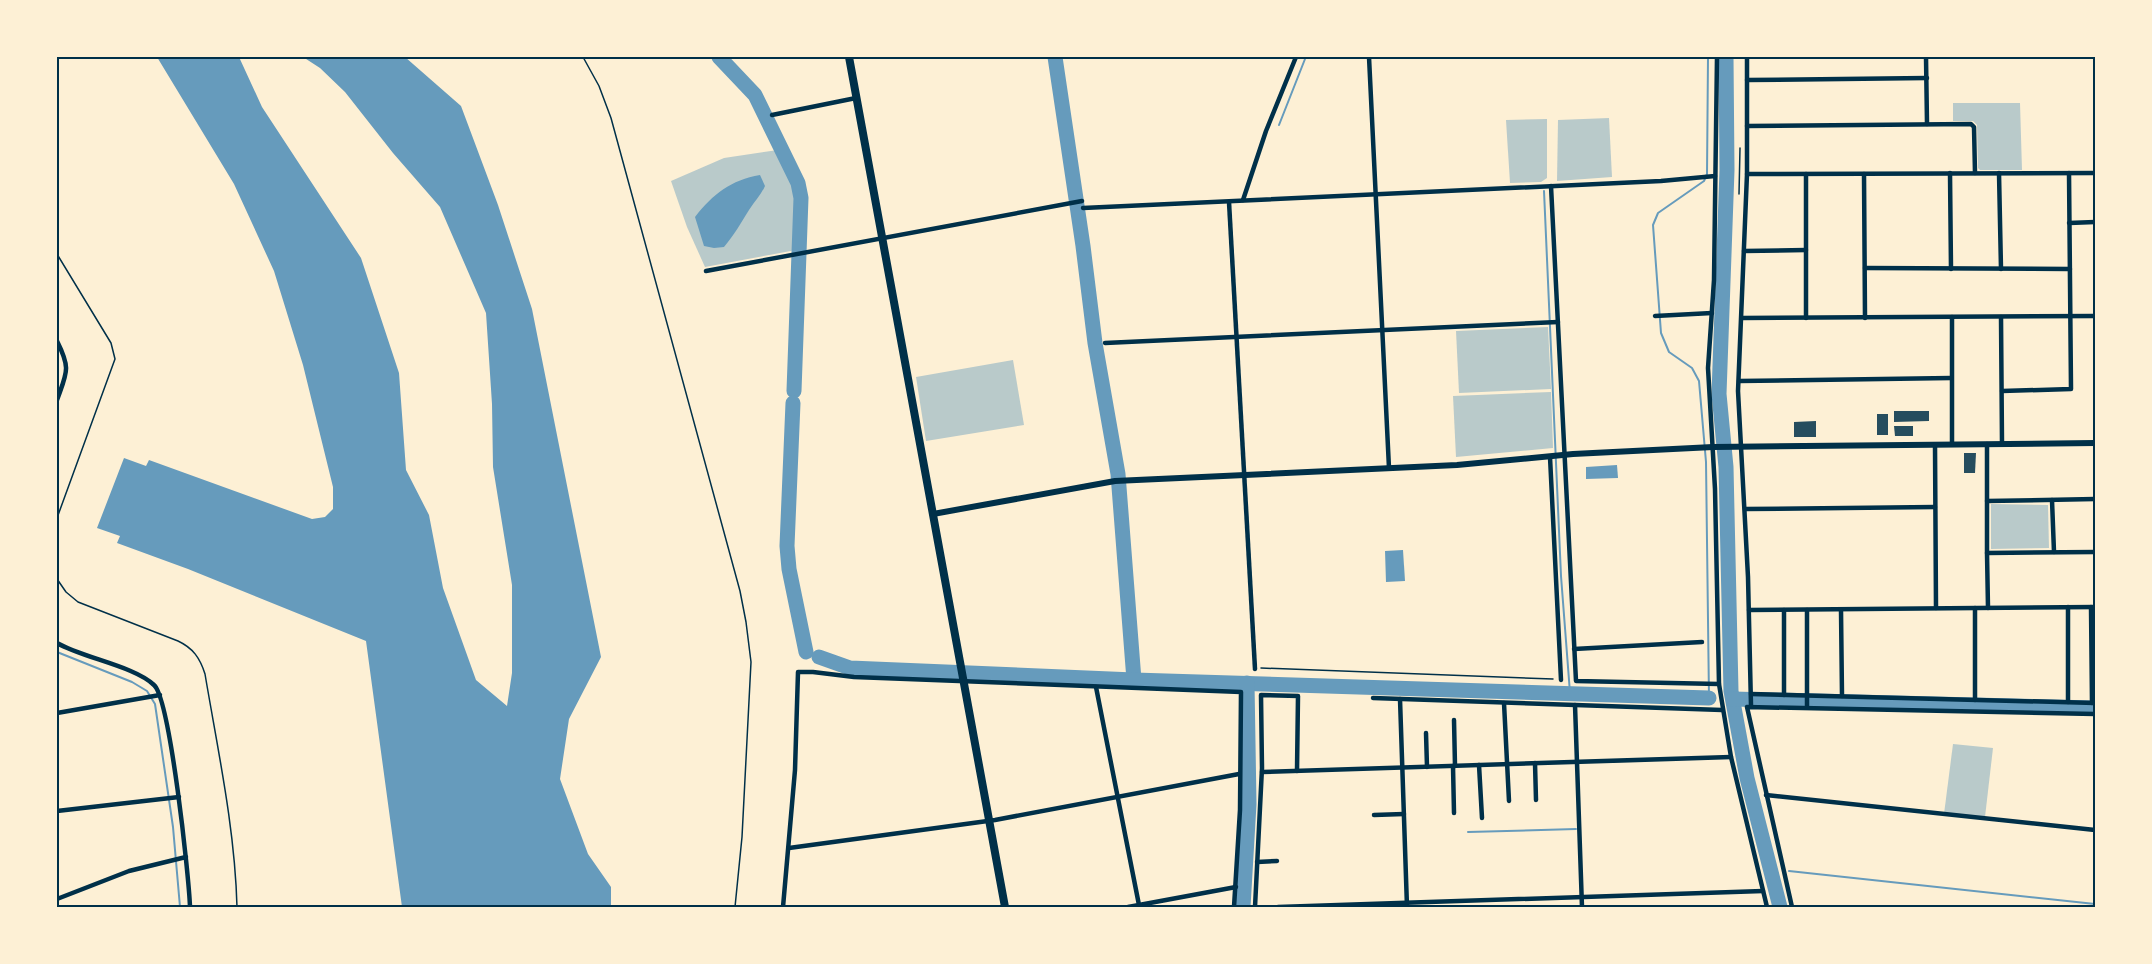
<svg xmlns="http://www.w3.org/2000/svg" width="2152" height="964" font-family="Cabin,sans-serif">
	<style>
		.green { fill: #b9caca }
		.water { fill: #669bbc }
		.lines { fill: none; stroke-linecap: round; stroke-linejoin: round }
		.stream { stroke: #669bbc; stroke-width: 2 }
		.river { stroke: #669bbc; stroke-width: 15 }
		.building { fill: #264d5e }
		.path { stroke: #003049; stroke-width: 1.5 }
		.minor { stroke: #003049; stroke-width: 4.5 }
		.tertiary { stroke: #003049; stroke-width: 6 }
		.primary { stroke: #003049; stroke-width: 8 }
		.neatline { fill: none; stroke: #003049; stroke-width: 2 }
	</style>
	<rect width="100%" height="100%" fill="#fdf0d5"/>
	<g class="green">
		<polygon points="1953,103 2020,103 2022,170 1980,170 1978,168 1977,125 1973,121 1953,121"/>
		<polygon points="1609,118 1612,177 1557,181 1558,120"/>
		<polygon points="1547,119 1547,178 1541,182 1510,183 1506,120"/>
		<polygon points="778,150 793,175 799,196 796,250 705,267 687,227 671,181 724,158"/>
		<polygon points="1548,327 1551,389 1459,393 1456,331"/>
		<polygon points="1013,360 1024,425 926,441 916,377"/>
		<polygon points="1551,392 1553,448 1456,457 1453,396"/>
		<polygon points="1991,504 2048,505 2049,548 1991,549"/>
		<polygon points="1953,744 1993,748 1985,817 1944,814"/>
	</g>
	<g class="water">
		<polygon points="157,57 239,57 262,107 361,258 399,373 406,470 429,515 443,588 476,680 507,706 512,673 512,585 493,467 492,404 486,313 440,207 393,153 345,92 320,68 303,57 405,57 461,106 498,205 532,309 601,657 569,719 560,779 588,854 611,887 611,907 402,907 366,641 188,569 117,543 120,536 97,528 124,458 146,466 149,460 312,519 325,517 333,509 333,487 303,365 274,271 234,184"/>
		<path d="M760 175 765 186C761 195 755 201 749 210 741 223 734 235 724 247L714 248 704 246 695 217C713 194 731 180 760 175Z"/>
		<polygon points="1617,465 1618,478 1586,479 1586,467"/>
		<polygon points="1403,550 1405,581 1386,582 1385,551"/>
	</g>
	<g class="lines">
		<g class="stream">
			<polyline points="1708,57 1707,174 1704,181 1658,213 1653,225 1661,333 1669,352 1692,368 1699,381 1706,462 1709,698"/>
			<polyline points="1279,125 1305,59"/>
			<polyline points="1544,191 1561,576 1570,693"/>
			<polyline points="57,652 132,682 147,691 155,704 173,827 180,907"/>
			<polyline points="1468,832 1576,829"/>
			<polyline points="1789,871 2095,904"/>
		</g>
		<g class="river">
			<polyline points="719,57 755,95 798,183 801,198 794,391"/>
			<polyline points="1055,57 1083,246 1095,343 1118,474 1134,680"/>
			<polyline points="1726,57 1727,170 1719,394 1726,467 1731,691 1747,778 1780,907"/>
			<polyline points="793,403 787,546 789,569 806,652"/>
			<polyline points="819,657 850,668 1134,680 1709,698"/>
			<polyline points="1733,699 2095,708"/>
			<polyline points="1243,907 1249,804 1247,683"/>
		</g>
	</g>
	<g class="building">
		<polygon points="1894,411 1929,411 1929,421 1894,422"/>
		<rect x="1877" y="414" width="11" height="21"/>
		<polygon points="1816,421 1816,437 1794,437 1794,422"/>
		<polygon points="1894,426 1913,426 1913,436 1895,436"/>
		<polygon points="1964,453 1976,453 1975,473 1964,473"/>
	</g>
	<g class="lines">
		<g class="path">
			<polyline points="583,57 599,86 611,118 740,591 746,622 751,662 742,837 735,907"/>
			<polyline points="1739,194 1740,148"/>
			<polyline points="57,254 111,343 115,359 57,518"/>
			<path d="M57 579 66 592 78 602 178 641C193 648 200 658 205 674 218 751 235 829 237 907"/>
			<polyline points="1261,668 1553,679"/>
		</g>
		<g class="minor">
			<polyline points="1369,57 1389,468"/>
			<polyline points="1717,57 1714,280 1708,368 1715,489 1719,684 1731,757 1767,907"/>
			<polyline points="1747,57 1747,174 1738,391 1748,577 1751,706"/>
			<polyline points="1926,57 1927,124"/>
			<polyline points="1747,80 1927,78"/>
			<polyline points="772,115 856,98"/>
			<polyline points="1747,126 1971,124 1974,127 1975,173"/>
			<polyline points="1950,173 1951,269"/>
			<polyline points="1999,173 2001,269"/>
			<polyline points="1747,174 2095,173"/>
			<polyline points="1806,174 1806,318"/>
			<polyline points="1864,174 1865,318"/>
			<polyline points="1551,186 1576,681 1719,684"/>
			<polyline points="1243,200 1266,131 1296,57"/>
			<polyline points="1229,202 1255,669"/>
			<polyline points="1083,208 1661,181 1715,176"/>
			<polyline points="2069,223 2095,222"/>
			<polyline points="1744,251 1806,250"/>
			<polyline points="1865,268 2070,269"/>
			<polyline points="706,271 1082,201"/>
			<polyline points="1655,316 1712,313"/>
			<polyline points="1952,317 1952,444"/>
			<polyline points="2001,317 2002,444"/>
			<polyline points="1742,318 2095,316"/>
			<path d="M57 341C71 369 67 372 57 400"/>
			<polyline points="1105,343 1558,322"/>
			<polyline points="1739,381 1951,378"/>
			<polyline points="2002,391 2071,389 2069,173"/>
			<polyline points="1987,444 1987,553 2095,552"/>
			<polyline points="1935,445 1936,608"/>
			<polyline points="1550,457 1561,680"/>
			<polyline points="2052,500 2054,552"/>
			<polyline points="1987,501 2095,499"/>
			<polyline points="1745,509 1935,507"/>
			<polyline points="1987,553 1988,608"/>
			<polyline points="2068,607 2068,702"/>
			<polyline points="2091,607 2092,703"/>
			<polyline points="1975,608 1975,700"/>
			<polyline points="1749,610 2095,607"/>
			<polyline points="1784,610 1784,695"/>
			<polyline points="1807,610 1807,707"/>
			<polyline points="1841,610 1842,696"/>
			<path d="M57 643C83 658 134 666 154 685 170 699 189 877 190 907"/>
			<polyline points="1574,649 1702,642"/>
			<polyline points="1096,687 1139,905 1128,907"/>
			<polyline points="1751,694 2095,703"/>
			<polyline points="1373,698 1722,710"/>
			<polyline points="1400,699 1407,907"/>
			<polyline points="1504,703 1509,801"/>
			<polyline points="1575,705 1582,907"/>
			<polyline points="57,713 160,695"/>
			<polyline points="1454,720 1455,766"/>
			<polyline points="1426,733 1427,767"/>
			<polyline points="1535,763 1536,800"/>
			<polyline points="1479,765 1482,818"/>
			<polyline points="1453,766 1454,813"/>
			<polyline points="1262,772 1731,757"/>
			<polyline points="1766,795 2095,830"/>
			<polyline points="57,811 179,797"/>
			<polyline points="1374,815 1404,814"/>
			<polyline points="789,848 995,820 1239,774"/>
			<polyline points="1257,862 1277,861"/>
			<polyline points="57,899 129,871 186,857"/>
			<polyline points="1139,905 1236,887"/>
			<polyline points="783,907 795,770 798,672 813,672 854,677 1241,692 1240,810 1234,907"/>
			<polyline points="1255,907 1262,768 1261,695 1298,696 1297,771"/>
			<polyline points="1278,907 1763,891"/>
			<polyline points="1792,907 1747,707 2095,714"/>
		</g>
		<polyline class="tertiary" points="933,514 1115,481 1457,465 1573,454 1713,447 2095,443"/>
		<polyline class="primary" points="849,57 1005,907"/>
	</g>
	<rect width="2152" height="964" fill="none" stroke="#fdf0d5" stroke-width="117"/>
	<rect x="58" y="58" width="2036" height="848" class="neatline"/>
</svg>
